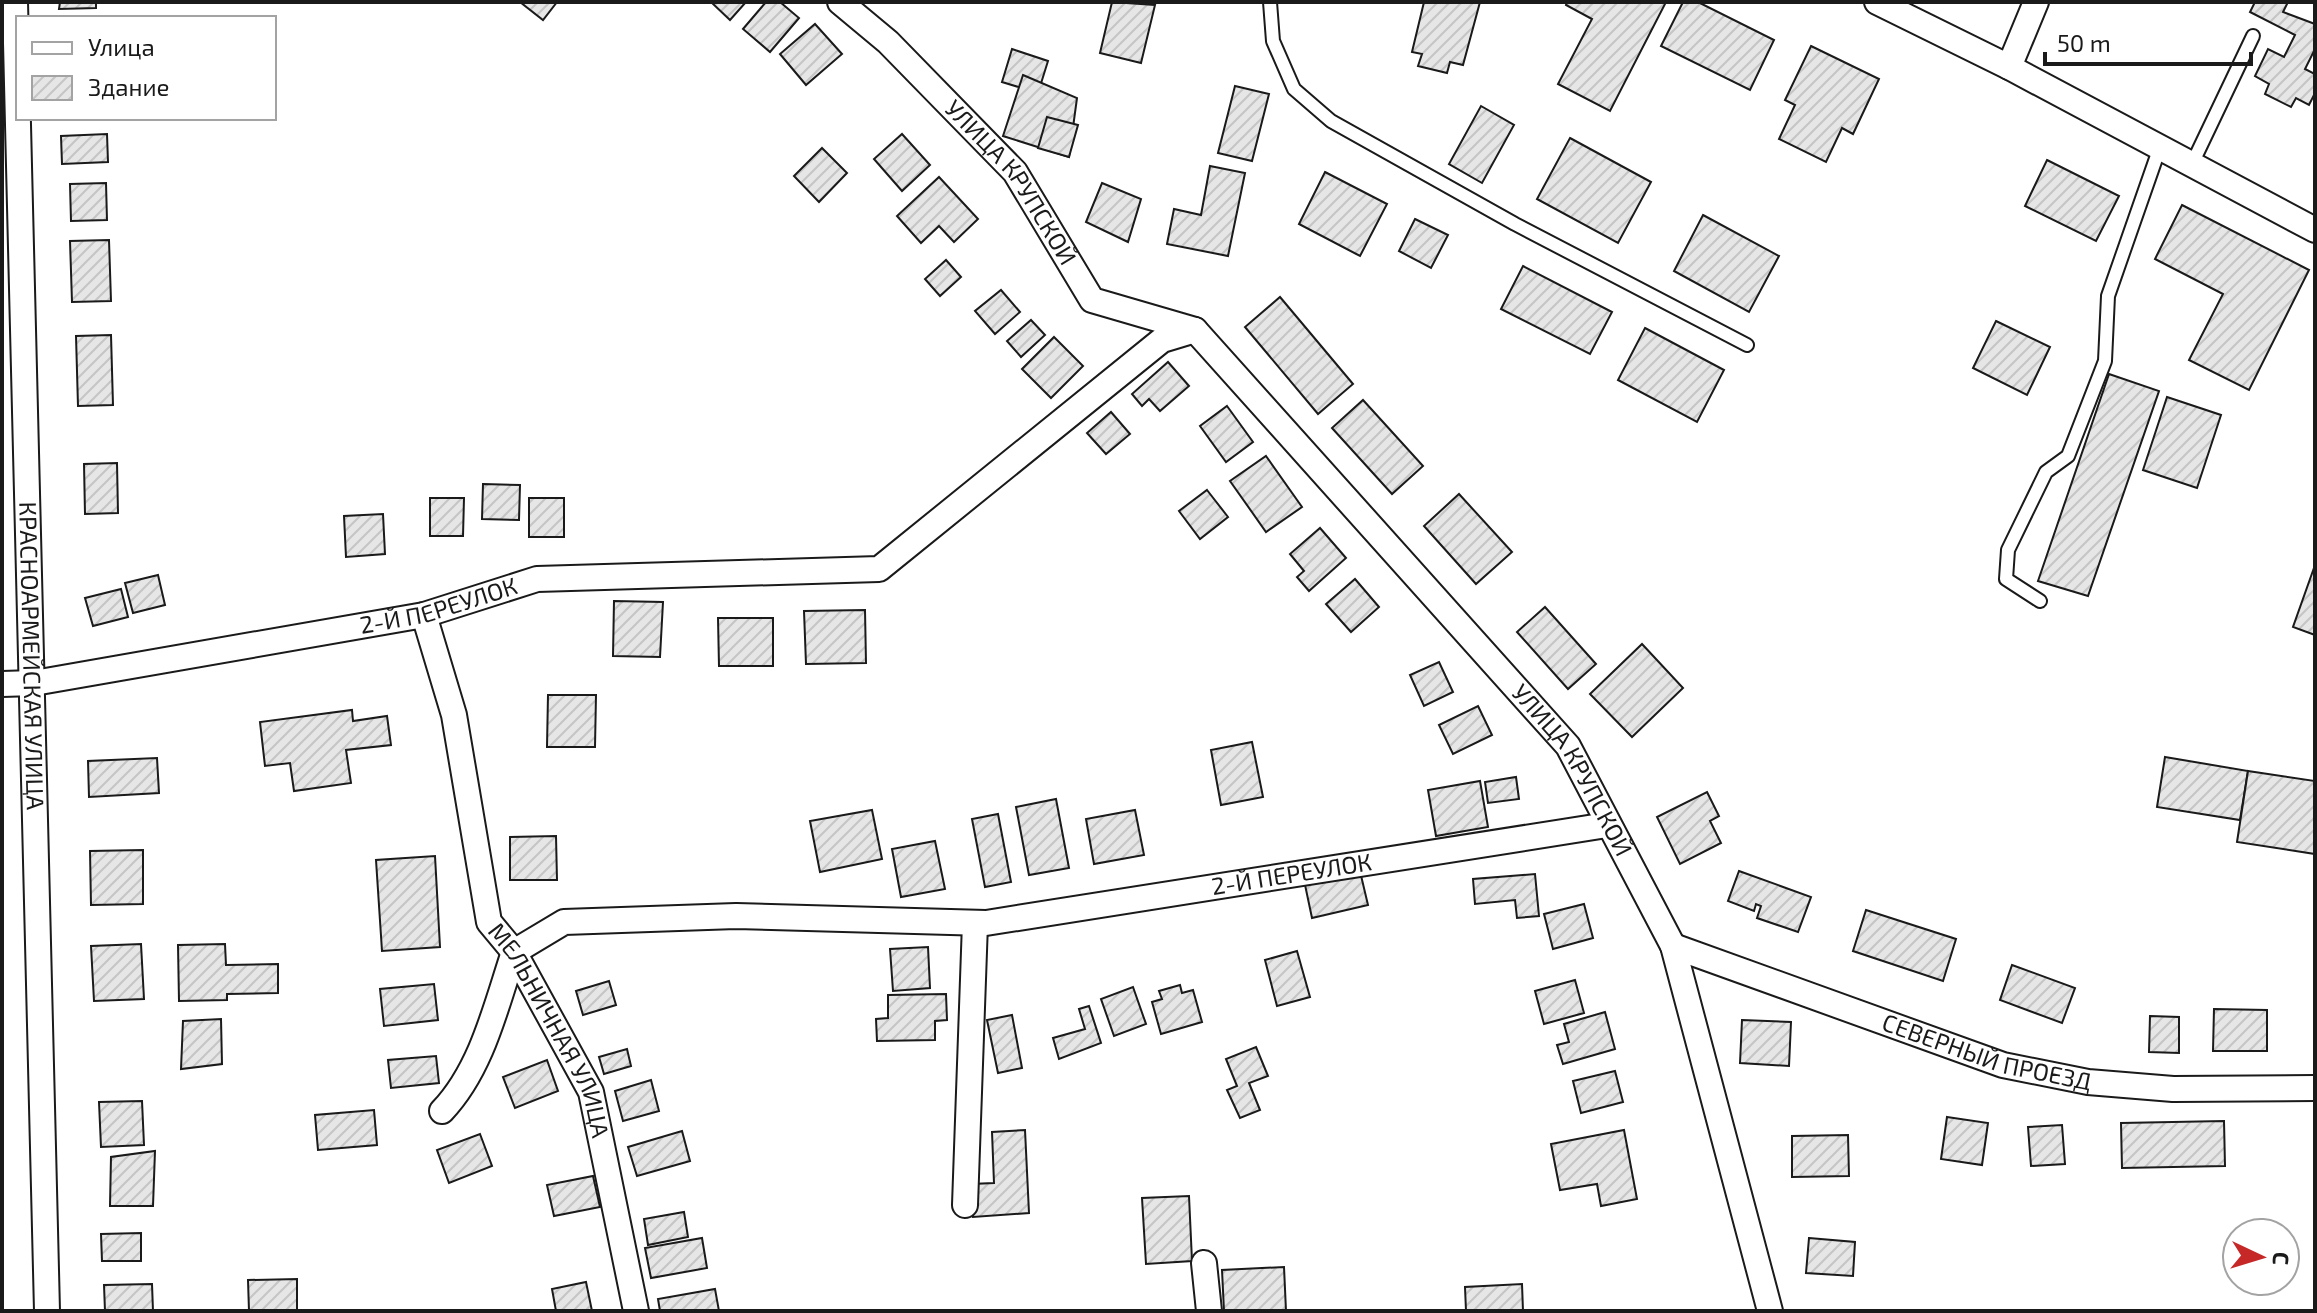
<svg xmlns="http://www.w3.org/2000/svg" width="2317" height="1313" font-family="'Exo 2',sans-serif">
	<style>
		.building { fill: url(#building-hatch); stroke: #1a1a1a; stroke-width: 2 }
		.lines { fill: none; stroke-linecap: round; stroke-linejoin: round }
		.service-casing { stroke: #1a1a1a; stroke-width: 16 }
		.minor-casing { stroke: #1a1a1a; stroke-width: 28 }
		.service { stroke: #fff; stroke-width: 12 }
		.minor { stroke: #fff; stroke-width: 24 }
		.labels { text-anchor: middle; stroke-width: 6; stroke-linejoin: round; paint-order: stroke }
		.street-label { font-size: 24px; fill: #1a1a1a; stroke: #fff }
	</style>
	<defs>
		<pattern id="building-hatch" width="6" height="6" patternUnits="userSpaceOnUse" patternTransform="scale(2)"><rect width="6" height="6" fill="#e6e6e6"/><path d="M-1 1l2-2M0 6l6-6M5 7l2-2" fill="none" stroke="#c5c5c5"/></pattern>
	</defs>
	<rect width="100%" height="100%" fill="#fff"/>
	<g class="building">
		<polygon points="60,2 96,2 96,8 59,9"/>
		<polygon points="520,2 557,2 543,20"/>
		<polygon points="711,2 746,2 730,20"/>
		<polygon points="766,2 780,2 799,18 770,52 743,29"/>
		<polygon points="1112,2 1155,5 1141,63 1100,53"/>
		<polygon points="1424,2 1480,2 1463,65 1450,62 1447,73 1418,66 1422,54 1412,52"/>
		<polygon points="1567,2 1666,2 1610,111 1558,84 1592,19 1566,5"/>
		<polygon points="1683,2 1698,2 1774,40 1750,90 1661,46"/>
		<polygon points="2255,2 2288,2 2283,12 2315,24 2315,49 2305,69 2315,74 2315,93 2309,105 2296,98 2291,107 2265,94 2269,84 2255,76 2268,49 2284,57 2295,35 2250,12"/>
		<polygon points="815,24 842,54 806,85 780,54"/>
		<polygon points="1811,46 1879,79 1853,134 1842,128 1826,162 1779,139 1795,105 1785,100"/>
		<polygon points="1012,49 1048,61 1038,93 1002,82"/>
		<polygon points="1023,75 1077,98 1069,157 1003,136"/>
		<polygon points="1235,86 1269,94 1252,161 1218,153"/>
		<polygon points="1481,106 1514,125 1482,183 1449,164"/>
		<polygon points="1047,117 1078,125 1069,157 1038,148"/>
		<polygon points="107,134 108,162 62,164 61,136"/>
		<polygon points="902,134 930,165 902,191 874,159"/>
		<polygon points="1570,138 1651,182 1618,243 1537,199"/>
		<polygon points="822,148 847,173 819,202 794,176"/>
		<polygon points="2047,160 2119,196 2096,241 2025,206"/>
		<polygon points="1210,166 1245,173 1228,256 1167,244 1174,209 1201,215"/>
		<polygon points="1325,172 1387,204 1360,256 1299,224"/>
		<polygon points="939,177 978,219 954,242 939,226 921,243 897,216"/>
		<polygon points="106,183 107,220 71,221 70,184"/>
		<polygon points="1102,183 1141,199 1128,242 1086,222"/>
		<polygon points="2182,205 2309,270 2249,390 2189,360 2223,294 2155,259"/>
		<polygon points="1703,215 1779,256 1749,312 1674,271"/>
		<polygon points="1415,219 1448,235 1431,268 1399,251"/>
		<polygon points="109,240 111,301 72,302 70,241"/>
		<polygon points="946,260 961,277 940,296 925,279"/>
		<polygon points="1523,266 1612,312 1590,354 1501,309"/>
		<polygon points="1001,290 1020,312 995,334 975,311"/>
		<polygon points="1280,297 1353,384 1318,414 1245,327"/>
		<polygon points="1031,320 1045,335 1021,357 1007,341"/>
		<polygon points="1996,321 2050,347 2027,395 1973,368"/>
		<polygon points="1645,328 1724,370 1697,422 1618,380"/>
		<polygon points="111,335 113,405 78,406 76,336"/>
		<polygon points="1054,337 1083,366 1051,398 1022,369"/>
		<polygon points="1168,362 1189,386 1160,411 1149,399 1142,406 1132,394"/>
		<polygon points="2109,374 2159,391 2088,596 2038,581"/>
		<polygon points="2167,397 2221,415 2197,488 2143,470"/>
		<polygon points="1363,400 1423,466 1392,494 1332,428"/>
		<polygon points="1227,406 1253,442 1226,462 1200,426"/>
		<polygon points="1111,412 1130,434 1106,454 1087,433"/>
		<polygon points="1266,456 1302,507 1266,532 1230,481"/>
		<polygon points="117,463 118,513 85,514 84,464"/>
		<polygon points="483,484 520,485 519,520 482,519"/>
		<polygon points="1207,490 1228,517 1200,539 1179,511"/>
		<polygon points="1459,494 1512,552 1476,584 1424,526"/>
		<polygon points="430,498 464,498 463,536 430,536"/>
		<rect x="529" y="498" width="35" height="39"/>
		<polygon points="383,514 385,554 346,557 344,516"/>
		<polygon points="1320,528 1346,558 1309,591 1297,577 1304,571 1290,554"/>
		<polygon points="2315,565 2315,635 2293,627"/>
		<polygon points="158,575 165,605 133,613 125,583"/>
		<polygon points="1355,579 1379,607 1351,632 1326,604"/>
		<polygon points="121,589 128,617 93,626 85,598"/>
		<polygon points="614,601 663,602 660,657 613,656"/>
		<polygon points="1545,607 1596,664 1568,689 1517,632"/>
		<polygon points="865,610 866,663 806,664 804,611"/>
		<polygon points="718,618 773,618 773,666 719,666"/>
		<polygon points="1642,644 1683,688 1632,737 1590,694"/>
		<polygon points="1439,662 1453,692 1424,706 1410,675"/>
		<polygon points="548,695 596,695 595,747 547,747"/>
		<polygon points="1478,706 1492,735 1453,754 1439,725"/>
		<polygon points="352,710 353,721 387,716 391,745 346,750 351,783 294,791 290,763 265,766 260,722"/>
		<polygon points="1252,742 1263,797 1221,805 1211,750"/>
		<polygon points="2165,757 2248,771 2240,820 2157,807"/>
		<polygon points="157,758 159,793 89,797 88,761"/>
		<polygon points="2248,771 2315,781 2315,854 2237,842"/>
		<polygon points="1516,777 1519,799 1488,803 1485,782"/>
		<polygon points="1480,781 1488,827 1436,836 1428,790"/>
		<polygon points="1707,792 1719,816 1710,821 1721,843 1680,864 1657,817"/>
		<polygon points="1056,799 1069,868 1029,875 1016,807"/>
		<polygon points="872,810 882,859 820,872 810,821"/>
		<polygon points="1135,810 1144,855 1094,864 1086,819"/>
		<polygon points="998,814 1011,882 985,887 972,819"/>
		<polygon points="556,836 557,880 510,880 510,837"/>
		<polygon points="935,841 945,889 901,897 892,849"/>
		<polygon points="143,850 143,904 91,905 90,851"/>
		<polygon points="435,856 440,947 382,951 376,860"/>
		<polygon points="1359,867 1368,905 1312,918 1304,880"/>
		<polygon points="1739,871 1811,897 1798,932 1757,918 1761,906 1756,904 1754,911 1728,901"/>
		<polygon points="1535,874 1539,916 1517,918 1515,900 1475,904 1473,879"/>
		<polygon points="1584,904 1593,938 1553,949 1544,914"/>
		<polygon points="1866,910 1956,939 1943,981 1853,951"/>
		<polygon points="141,944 144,999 94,1001 91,946"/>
		<polygon points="225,944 226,965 278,964 278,993 227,994 227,1000 179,1001 178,945"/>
		<polygon points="928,947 930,988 893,991 890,949"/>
		<polygon points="1297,951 1310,997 1277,1006 1265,960"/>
		<polygon points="2012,965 2075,988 2062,1023 2000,1000"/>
		<polygon points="1575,980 1584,1013 1544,1024 1535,991"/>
		<polygon points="609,981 616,1005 583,1015 576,991"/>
		<polygon points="434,984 438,1020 384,1026 380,989"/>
		<polygon points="1180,985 1182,993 1193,990 1202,1022 1161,1034 1152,1002 1162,999 1159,991"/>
		<polygon points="1133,987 1146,1024 1114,1036 1101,999"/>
		<polygon points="946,994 947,1020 935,1021 935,1040 877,1041 876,1019 888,1018 888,995"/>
		<polygon points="1089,1006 1101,1043 1059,1059 1053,1038 1085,1029 1079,1009"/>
		<polygon points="2214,1009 2267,1010 2267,1051 2213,1051"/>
		<polygon points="1605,1012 1615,1049 1563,1064 1557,1045 1569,1042 1564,1024"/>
		<polygon points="1012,1015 1022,1068 998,1073 987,1020"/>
		<polygon points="2150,1016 2179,1017 2179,1053 2149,1052"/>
		<polygon points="221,1019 222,1064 181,1069 183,1021"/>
		<polygon points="1742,1020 1791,1022 1789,1066 1740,1063"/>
		<polygon points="1256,1047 1268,1076 1249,1083 1260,1110 1240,1118 1227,1090 1237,1086 1226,1059"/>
		<polygon points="627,1049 631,1066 604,1074 599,1057"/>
		<polygon points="436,1056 439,1083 391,1088 388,1060"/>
		<polygon points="547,1060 558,1091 515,1108 503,1077"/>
		<polygon points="1615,1071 1623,1102 1581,1113 1573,1081"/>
		<polygon points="651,1080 659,1111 623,1121 615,1091"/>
		<polygon points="142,1101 144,1145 101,1147 99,1102"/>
		<polygon points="374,1110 377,1145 318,1150 315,1115"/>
		<polygon points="1947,1117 1988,1123 1982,1165 1941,1159"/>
		<polygon points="2224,1121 2225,1166 2122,1168 2121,1123"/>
		<polygon points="2062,1125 2065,1164 2031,1166 2028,1127"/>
		<polygon points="1025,1130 1029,1213 973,1217 971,1184 994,1183 992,1132"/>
		<polygon points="1624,1130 1637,1199 1601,1206 1597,1184 1560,1190 1551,1144"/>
		<polygon points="682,1131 690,1161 637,1176 628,1147"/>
		<polygon points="480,1134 492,1166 449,1183 437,1150"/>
		<polygon points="1848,1135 1849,1176 1792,1177 1792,1136"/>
		<polygon points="155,1151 153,1206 110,1206 111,1157"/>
		<polygon points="593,1176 600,1207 554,1216 547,1185"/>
		<polygon points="1189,1196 1192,1261 1146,1264 1142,1198"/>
		<polygon points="684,1212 688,1237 648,1245 644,1219"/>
		<polygon points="141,1233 141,1261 102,1261 101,1234"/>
		<polygon points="702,1238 707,1268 651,1278 645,1248"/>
		<polygon points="1809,1238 1855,1242 1853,1276 1806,1273"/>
		<polygon points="1284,1267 1286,1311 1224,1311 1222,1270"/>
		<polygon points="297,1279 297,1311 249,1311 248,1280"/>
		<polygon points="586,1282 592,1311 556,1311 552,1289"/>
		<polygon points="152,1284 153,1311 105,1311 104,1285"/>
		<polygon points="1522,1284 1523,1311 1466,1311 1465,1287"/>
		<polygon points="715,1289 719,1311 660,1311 658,1299"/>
	</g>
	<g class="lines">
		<g class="service-casing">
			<g id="service">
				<polyline points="1270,2 1273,41 1294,89 1331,121 1515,224 1747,345"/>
				<polyline points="2192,164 2253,36"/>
				<polyline points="2040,601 2006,579 2008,550 2046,472 2068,456 2105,361 2108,296 2160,147"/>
			</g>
		</g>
		<g class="minor-casing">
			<g id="minor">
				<path id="s1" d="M15 2 47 1311"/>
				<path id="s2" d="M840 2 888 42 1015 172 1092 300 1195 330 1568 746 1673 946 1770 1311"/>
				<polyline points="1877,2 2009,67 2315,230"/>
				<polyline points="2009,67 2036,2"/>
				<path id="s3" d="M424 615 454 715 489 922 514 952 591 1092 636 1311"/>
				<path id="s4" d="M2 684 34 683 424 615 537 579 879 569 1162 340 1195 330"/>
				<path id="s5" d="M1673 946 2003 1065 2088 1082 2173 1089 2315 1088"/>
				<path id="s6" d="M442 1111C482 1069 496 1006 514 952L564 922 736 916 986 923 1607 825"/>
				<polyline points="965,1205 975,923"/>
				<polyline points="1204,1263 1209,1311"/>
			</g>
		</g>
		<use href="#service" class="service"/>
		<use href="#minor" class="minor"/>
	</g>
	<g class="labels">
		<g class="street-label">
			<text dy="8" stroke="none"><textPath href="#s2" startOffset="250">УЛИЦА КРУПСКОЙ</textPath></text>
			<text dy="8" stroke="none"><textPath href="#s4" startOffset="444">2-Й ПЕРЕУЛОК</textPath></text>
			<text dy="8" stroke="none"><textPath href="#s1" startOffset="654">КРАСНОАРМЕЙСКАЯ УЛИЦА</textPath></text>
			<text dy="8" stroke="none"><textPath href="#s2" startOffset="1082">УЛИЦА КРУПСКОЙ</textPath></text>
			<text dy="8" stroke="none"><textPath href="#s6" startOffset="966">2-Й ПЕРЕУЛОК</textPath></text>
			<text dy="8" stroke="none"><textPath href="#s3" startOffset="440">МЕЛЬНИЧНАЯ УЛИЦА</textPath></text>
			<text dy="8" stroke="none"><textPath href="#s5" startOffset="332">СЕВЕРНЫЙ ПРОЕЗД</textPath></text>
		</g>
	</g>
	<rect width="2317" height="1313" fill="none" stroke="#1a1a1a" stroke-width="8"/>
	<rect x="16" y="16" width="260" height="104" fill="#ffffff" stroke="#a3a3a3" stroke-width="2"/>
	<rect x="32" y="42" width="40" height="12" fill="#ffffff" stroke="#a3a3a3" stroke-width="2"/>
	<text x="88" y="56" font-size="24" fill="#1a1a1a">Улица</text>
	<rect x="32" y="76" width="40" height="24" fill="url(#building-hatch)" stroke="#a3a3a3" stroke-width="2"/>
	<text x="88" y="96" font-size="24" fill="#1a1a1a">Здание</text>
	<g transform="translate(2261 1257) rotate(94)"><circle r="38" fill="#ffffff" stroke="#a3a3a3" stroke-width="2"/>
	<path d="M0-6L14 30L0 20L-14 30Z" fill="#c62828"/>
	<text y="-12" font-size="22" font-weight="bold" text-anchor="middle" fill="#1a1a1a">С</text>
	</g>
	<path d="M2045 52v12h206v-12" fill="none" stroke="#1a1a1a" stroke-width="4"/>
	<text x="2057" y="52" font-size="24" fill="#1a1a1a" stroke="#ffffff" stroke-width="6" paint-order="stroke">50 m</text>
</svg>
